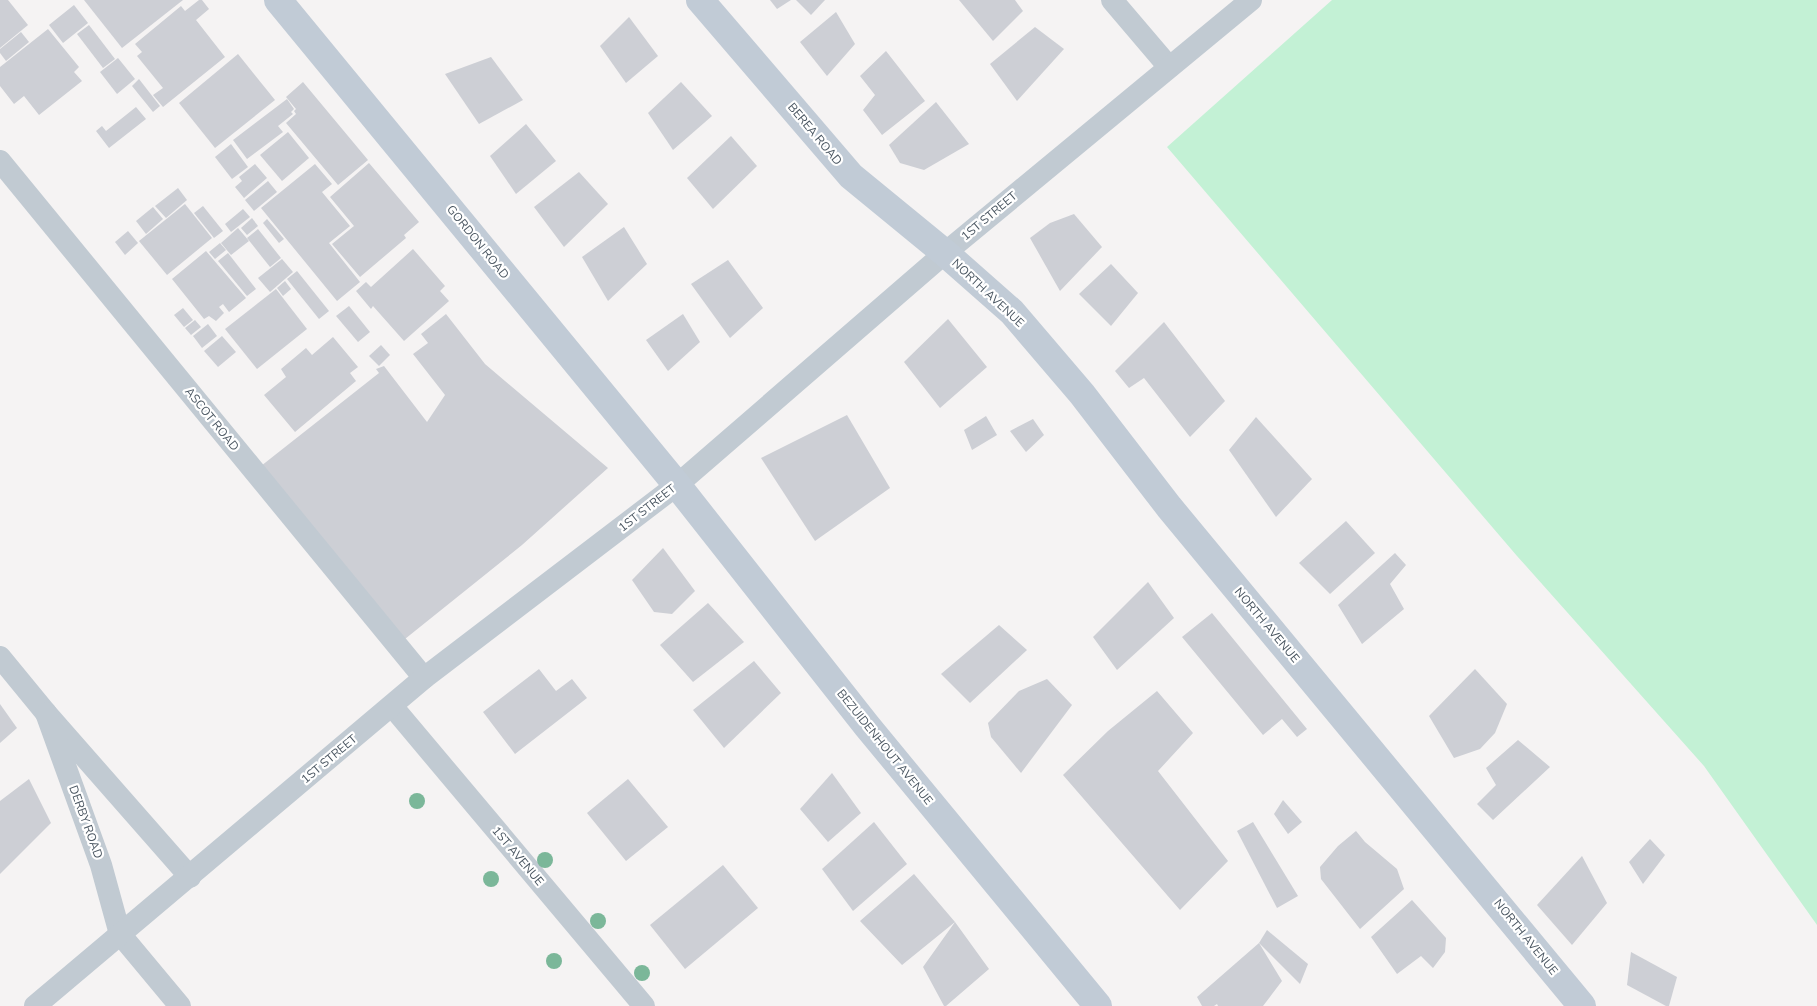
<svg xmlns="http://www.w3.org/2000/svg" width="1817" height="1006" font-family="'Nunito Sans',sans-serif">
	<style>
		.green { fill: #c3f1d5 }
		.building { fill: #cdcfd5 }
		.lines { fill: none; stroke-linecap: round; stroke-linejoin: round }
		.street { stroke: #c1cad2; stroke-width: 22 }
		.secondary { stroke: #c1cbd6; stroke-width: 28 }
		.tree { fill: #7bb799 }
		.labels { text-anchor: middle; stroke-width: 4.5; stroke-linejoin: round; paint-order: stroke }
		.street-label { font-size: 12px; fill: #4a5661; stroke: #fff }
	</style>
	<rect width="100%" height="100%" fill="#f5f3f3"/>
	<polygon class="green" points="1332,0 1817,0 1817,925 1704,766 1517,556 1167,147"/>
	<g class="building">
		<polygon points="0,0 8,0 28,25 0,48"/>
		<polygon points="84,0 183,0 122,48"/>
		<polygon points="199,0 202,0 209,9 196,20 225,57 163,107 153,95 163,88 137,56 142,52 135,44 181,6 185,11"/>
		<polygon points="770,0 791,0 777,9"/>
		<polygon points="796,0 825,0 811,15"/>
		<polygon points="959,0 1015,0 1023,11 993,41"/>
		<polygon points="74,5 88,23 63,43 49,25"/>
		<polygon points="836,12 855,44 827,76 800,42"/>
		<polygon points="629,17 658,56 626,83 600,46"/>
		<polygon points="89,25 115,59 103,68 77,34"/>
		<polygon points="1035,27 1064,49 1017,101 990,64"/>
		<polygon points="48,29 79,67 74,72 82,81 39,115 24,96 14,104 0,86 0,67"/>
		<polygon points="21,32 29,42 6,61 0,53 0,49"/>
		<polygon points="886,51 925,101 882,135 863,110 875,95 860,76"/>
		<polygon points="238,54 275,100 215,148 179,103"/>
		<polygon points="491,57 523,100 479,124 445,74"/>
		<polygon points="118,58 135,79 117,94 100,72"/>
		<polygon points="139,79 160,106 153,112 132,86"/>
		<polygon points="303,82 368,160 338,185 286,123 296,114 294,111 296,109 286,97"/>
		<polygon points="681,82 712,116 673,150 648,113"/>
		<polygon points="287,99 294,109 291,112 293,114 278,126 283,132 247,159 233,140"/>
		<polygon points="936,102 969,144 924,170 900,163 889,145"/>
		<polygon points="136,107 146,119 109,148 96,131 102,126 106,131"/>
		<polygon points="526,124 556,161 516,194 490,156"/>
		<polygon points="288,132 309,158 282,181 260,155"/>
		<polygon points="731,136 757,166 713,209 687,178"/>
		<polygon points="231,144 248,167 232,179 215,157"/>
		<polygon points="369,163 419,222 404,235 406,238 360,277 332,244 354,226 330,197"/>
		<polygon points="255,164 267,178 244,198 235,187 242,181 239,177"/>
		<polygon points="315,164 332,184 322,192 350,226 329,243 360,282 337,301 261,208"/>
		<polygon points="579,172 608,204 564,247 534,207"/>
		<polygon points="268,181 277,192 254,211 245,200"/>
		<polygon points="178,188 187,200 166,218 155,206"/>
		<polygon points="185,204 212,238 167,275 139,241"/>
		<polygon points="203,206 223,231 214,238 194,213"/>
		<polygon points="153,207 163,219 146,234 136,221"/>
		<polygon points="243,209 250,217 231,232 225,224"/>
		<polygon points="1074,214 1102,247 1060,291 1030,238 1050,223"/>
		<polygon points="252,218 258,226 247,235 241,228"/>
		<polygon points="267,219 284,239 279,243 263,223"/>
		<polygon points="624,227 647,264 608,301 582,257"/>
		<polygon points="238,228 249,241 231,255 221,243"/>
		<polygon points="258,229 281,258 270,267 247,238"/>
		<polygon points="128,231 138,243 125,255 115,242"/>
		<polygon points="220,243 226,250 215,259 209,252"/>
		<polygon points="413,249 445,286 440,291 449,301 404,341 373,306 371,309 356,291 366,282 371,287"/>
		<polygon points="206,251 246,298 229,312 223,304 219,307 224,313 216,321 209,316 204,319 172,279"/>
		<polygon points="228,253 256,289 247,296 218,261"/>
		<polygon points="282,259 293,272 270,292 258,278"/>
		<polygon points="728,260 763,308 730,338 691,284"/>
		<polygon points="1111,264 1138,293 1111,326 1079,294"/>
		<polygon points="297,271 329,311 319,319 287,279"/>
		<polygon points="285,281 291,289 283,296 277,288"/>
		<polygon points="276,289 307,329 257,369 225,329"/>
		<polygon points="349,306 370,332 358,342 336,316"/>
		<polygon points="183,308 193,320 184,327 174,315"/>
		<polygon points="446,314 485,364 608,468 522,545 400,643 261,466 379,373 376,369 384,366 427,422 445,395 413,354 428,343 421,334"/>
		<polygon points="683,314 700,342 668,371 646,340"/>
		<polygon points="948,319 987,367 940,408 904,362"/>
		<polygon points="195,320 201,327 191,335 185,328"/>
		<polygon points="1164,322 1225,401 1190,437 1144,378 1129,388 1115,371"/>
		<polygon points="208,324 217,336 202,348 193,336"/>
		<polygon points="222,336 236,352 218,367 204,351"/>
		<polygon points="333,337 358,367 350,373 356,381 295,432 264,395 286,377 281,369 306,348 312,355"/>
		<polygon points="381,345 390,355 379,366 369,356"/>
		<polygon points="847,415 890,488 815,541 761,458"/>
		<polygon points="986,416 997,435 972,450 964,430"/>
		<polygon points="1256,417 1312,479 1276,517 1229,450"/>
		<polygon points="1033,419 1044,435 1026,452 1010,431"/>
		<polygon points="1346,521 1375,553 1330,594 1299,563"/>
		<polygon points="663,548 695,591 672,614 654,612 632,580"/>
		<polygon points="1395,553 1406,565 1390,584 1404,609 1362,644 1338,605"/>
		<polygon points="1148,582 1174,618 1117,670 1093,637"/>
		<polygon points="708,603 744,642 693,682 660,645"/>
		<polygon points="1212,613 1307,729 1297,737 1282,719 1263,735 1182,637"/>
		<polygon points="999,625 1027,650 970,703 941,674"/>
		<polygon points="754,661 781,693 724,748 693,710"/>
		<polygon points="539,669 556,691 572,679 587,698 515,754 483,712"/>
		<polygon points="1475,669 1507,704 1495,733 1480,749 1454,758 1429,716"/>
		<polygon points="1047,679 1072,705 1021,773 991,737 988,723 1019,691"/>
		<polygon points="1157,691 1193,733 1158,771 1228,861 1180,910 1063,775 1108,731"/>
		<polygon points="0,704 17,728 0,743"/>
		<polygon points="1518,740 1550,767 1493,820 1477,804 1496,785 1486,768"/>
		<polygon points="832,773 861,813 828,842 800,809"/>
		<polygon points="29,779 51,823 0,874 0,801"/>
		<polygon points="628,779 668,827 626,861 587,813"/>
		<polygon points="1283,800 1302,822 1288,834 1274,814"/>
		<polygon points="874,822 907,864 853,911 822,869"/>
		<polygon points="1253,822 1298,896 1277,908 1237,831"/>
		<polygon points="1356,831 1365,842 1397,869 1404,889 1360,929 1321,879 1320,867 1338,846"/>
		<polygon points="1650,839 1665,855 1643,884 1629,862"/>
		<polygon points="1582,856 1607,903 1572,945 1537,905"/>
		<polygon points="723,865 758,908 685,969 650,925"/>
		<polygon points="914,874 955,922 989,969 946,1006 944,1006 923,967 955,922 902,965 860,921"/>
		<polygon points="1412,900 1446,938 1445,952 1433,968 1421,956 1397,974 1371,937"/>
		<polygon points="1267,930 1308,964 1300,984 1259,943"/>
		<polygon points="1259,943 1282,981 1263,1006 1218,1006 1217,1004 1214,1006 1202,1006 1197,997"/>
		<polygon points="1631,952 1677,977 1669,1006 1666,1006 1627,985"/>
	</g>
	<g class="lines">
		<g class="street">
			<polyline points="1112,0 1169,67"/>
			<polyline points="0,161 424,678"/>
			<polyline points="0,657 46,713 190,877"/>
			<polyline points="392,706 644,1006"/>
			<polyline points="46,713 101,865 120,934 180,1006"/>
			<polyline points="35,1006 424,678 677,485 945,253 1251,0"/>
		</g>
		<g class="secondary">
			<polyline points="278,0 677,485 867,726 1098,1006"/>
			<polyline points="700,0 851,176 945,253 1012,312 1082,394 1169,507 1582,1006"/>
		</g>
	</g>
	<g class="tree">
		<circle cx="417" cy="801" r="8"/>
		<circle cx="545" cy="860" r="8"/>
		<circle cx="491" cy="879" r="8"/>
		<circle cx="598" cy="921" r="8"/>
		<circle cx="554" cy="961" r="8"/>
		<circle cx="642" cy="973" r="8"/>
	</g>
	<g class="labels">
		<g class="street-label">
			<text transform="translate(815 134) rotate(50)" y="4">BEREA ROAD</text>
			<text transform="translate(989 216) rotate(-40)" y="4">1ST STREET</text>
			<text transform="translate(478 242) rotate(51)" y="4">GORDON ROAD</text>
			<text transform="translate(988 293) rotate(43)" y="4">NORTH AVENUE</text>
			<text transform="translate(212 419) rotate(51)" y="4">ASCOT ROAD</text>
			<text transform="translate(647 508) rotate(-38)" y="4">1ST STREET</text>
			<text transform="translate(1267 625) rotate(50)" y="4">NORTH AVENUE</text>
			<text transform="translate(885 747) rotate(51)" y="4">BEZUIDENHOUT AVENUE</text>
			<text transform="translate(329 759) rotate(-40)" y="4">1ST STREET</text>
			<text transform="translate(86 822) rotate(70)" y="4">DERBY ROAD</text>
			<text transform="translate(518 856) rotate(50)" y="4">1ST AVENUE</text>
			<text transform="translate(1526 937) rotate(51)" y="4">NORTH AVENUE</text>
		</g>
	</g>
</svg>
